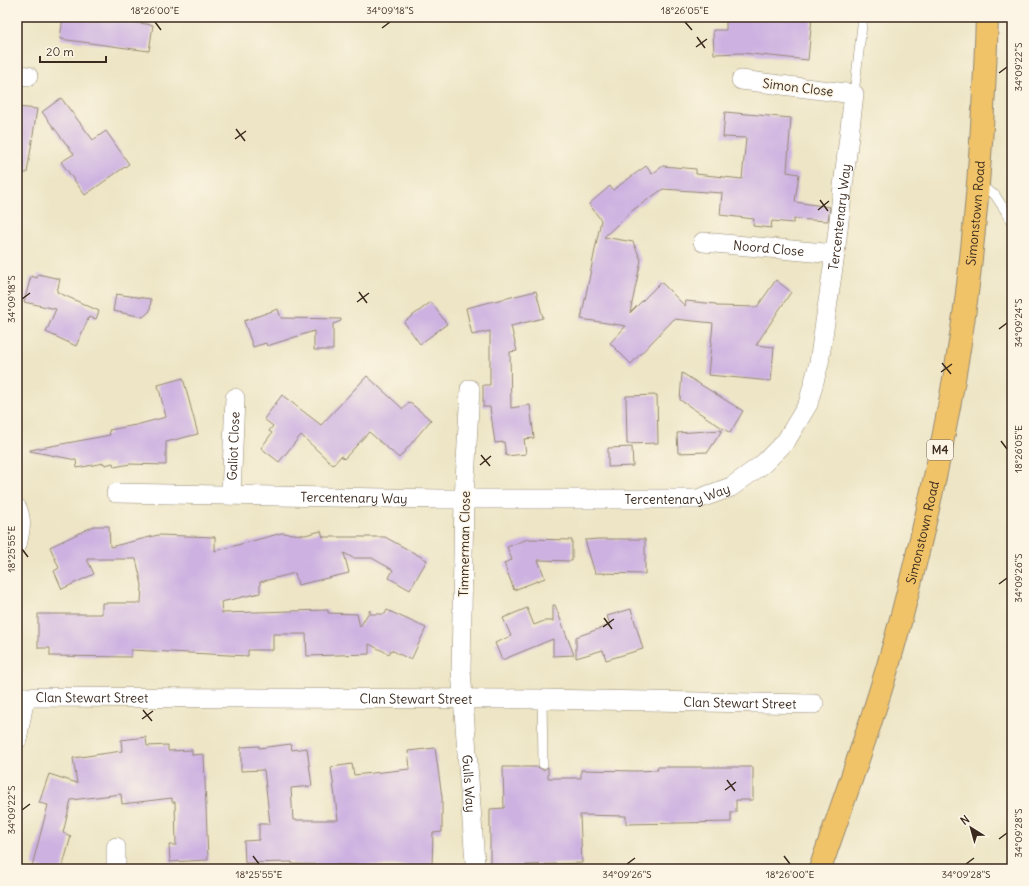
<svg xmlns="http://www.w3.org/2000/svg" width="1029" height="886" font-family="Delius,sans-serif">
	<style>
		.building { fill: #cdb2e1 }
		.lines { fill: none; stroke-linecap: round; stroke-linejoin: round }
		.lane-casing { stroke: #948872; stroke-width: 10 }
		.street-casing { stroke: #948872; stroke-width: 20 }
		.primary-casing { stroke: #948872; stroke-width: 24 }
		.lane { stroke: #fff; stroke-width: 9 }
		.street { stroke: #fff; stroke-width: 19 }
		.primary { stroke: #f0c369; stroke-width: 22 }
		.ticks { fill: none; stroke: #3b2a1e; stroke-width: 1.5 }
		.labels { text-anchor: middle; stroke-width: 3; stroke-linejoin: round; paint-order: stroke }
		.shield { fill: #fcf5e5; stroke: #75675a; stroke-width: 1 }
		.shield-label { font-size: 12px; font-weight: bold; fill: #3b2a1e }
		.street-label { font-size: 13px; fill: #3b2a1e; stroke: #fcf5e5 }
		.neatline { fill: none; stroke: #3b2a1e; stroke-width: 1.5 }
		.ticks-label { font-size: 10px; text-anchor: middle; fill: #3b2a1e }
	</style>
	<rect width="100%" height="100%" fill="#fcf5e5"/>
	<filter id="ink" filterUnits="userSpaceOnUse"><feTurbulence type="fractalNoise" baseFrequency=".025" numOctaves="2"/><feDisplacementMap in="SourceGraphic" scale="8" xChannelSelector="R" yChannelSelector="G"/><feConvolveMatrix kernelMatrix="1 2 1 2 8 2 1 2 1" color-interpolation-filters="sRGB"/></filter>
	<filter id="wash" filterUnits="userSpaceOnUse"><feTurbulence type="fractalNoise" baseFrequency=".012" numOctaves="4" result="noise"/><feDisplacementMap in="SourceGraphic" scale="16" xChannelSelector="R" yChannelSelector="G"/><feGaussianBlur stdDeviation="0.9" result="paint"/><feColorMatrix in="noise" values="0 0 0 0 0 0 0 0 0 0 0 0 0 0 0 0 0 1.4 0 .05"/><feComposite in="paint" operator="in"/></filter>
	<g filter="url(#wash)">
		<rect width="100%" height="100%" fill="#ede5c5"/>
		<g id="blocks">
			<g class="building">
				<polygon points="63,17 100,17 153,25 149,51 60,39"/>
				<polygon points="726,17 812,17 808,60 742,53 714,54 713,30 726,30"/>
				<polygon points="61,98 93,140 106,131 129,164 85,195 61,162 74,154 42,112"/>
				<polygon points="17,107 37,109 27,173 17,172"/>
				<polygon points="725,112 791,118 787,172 799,174 795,202 830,207 828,221 794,219 793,223 772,221 771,228 753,226 754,219 720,215 722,193 663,189 633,210 604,237 633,242 641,260 630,313 661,282 685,306 686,301 716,304 716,306 757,307 776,280 791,292 756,345 774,347 771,381 708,375 713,323 674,319 631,364 610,343 626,326 581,319 601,220 589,204 610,186 613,190 646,166 652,174 663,166 696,169 696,174 742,179 746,138 723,137"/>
				<polygon points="38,274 60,279 57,292 99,311 96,319 89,317 76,346 46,332 56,309 24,302 31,276 37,278"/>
				<polygon points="536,291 543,318 511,326 517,351 510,352 511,408 530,405 534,438 524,439 526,454 506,456 504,442 495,443 490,407 483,407 483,385 490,385 490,331 472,335 466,308"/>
				<polygon points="116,294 151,299 150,311 143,317 113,311"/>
				<polygon points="431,302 447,324 420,344 404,322"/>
				<polygon points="278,309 281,318 341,319 341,321 333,324 333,350 314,350 314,331 267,346 266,343 253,347 244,321"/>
				<polygon points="682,373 743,411 730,433 680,400"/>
				<polygon points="367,376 403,409 409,402 431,420 399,458 369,432 344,459 341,456 333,465 301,435 279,462 261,448 272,433 269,431 273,426 264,419 282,395 321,425"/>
				<polygon points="183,378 198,434 166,442 166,465 130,464 114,467 113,463 105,465 104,463 77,468 76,460 30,451 30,450 110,435 109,430 136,425 166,417 158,385"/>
				<polygon points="657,395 658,443 627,444 626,396"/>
				<polygon points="722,430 708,452 678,453 677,433"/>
				<polygon points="632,447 633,466 608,467 608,448"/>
				<polygon points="94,526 109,526 110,547 158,535 215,537 215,551 282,533 305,535 321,531 323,537 385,537 427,560 410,590 389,578 393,570 372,558 353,558 344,553 349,573 298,585 295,573 260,582 260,593 221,602 222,613 328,610 328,613 357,614 360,627 370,610 370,614 385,614 387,610 426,628 411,660 391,650 389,654 369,644 369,654 307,656 306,634 273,634 273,650 248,650 248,656 131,650 131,657 50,656 50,648 38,648 38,614 102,614 102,603 141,603 142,585 136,559 87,559 94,574 62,589 54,571 59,568 50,547"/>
				<polygon points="528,539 572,540 572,561 538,560 545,578 514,590 504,563 512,560 507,547"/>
				<polygon points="598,539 645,539 645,574 595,573 585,540"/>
				<polygon points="553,605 555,605 574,655 553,656 553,639 502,660 495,643 511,636 503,618 527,608 534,625 544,621 553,621"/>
				<polygon points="631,609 643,649 606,660 603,650 576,658 576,637 610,625 607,616"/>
				<polygon points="146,737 147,746 168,745 168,751 192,750 192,755 204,754 208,860 170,862 169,845 176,845 175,802 172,802 172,798 122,804 121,794 71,800 63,833 71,836 62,869 45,869 32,866 48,805 39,803 49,774 77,783 73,758 122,751 121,740"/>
				<polygon points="291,744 292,750 307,748 312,786 291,788 293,820 338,820 331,767 352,764 354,775 410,769 408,751 435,748 442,797 442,832 433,833 432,866 292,864 292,862 245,863 244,841 259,840 259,824 270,824 264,770 241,771 241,747 259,746 259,748"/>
				<polygon points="503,767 538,767 543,770 548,767 548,778 581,778 581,770 638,771 658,770 657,767 753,767 753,800 736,800 736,812 731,812 731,822 626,824 626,816 580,815 582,863 526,865 526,869 490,868 490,809 504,808"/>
			</g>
		</g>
	</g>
	<g filter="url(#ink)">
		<use href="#blocks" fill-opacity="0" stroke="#948872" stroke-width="1"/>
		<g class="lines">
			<g class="lane-casing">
				<g id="lane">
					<polyline points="854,94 863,17"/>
					<polyline points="979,185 995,195 1012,221"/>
					<polyline points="542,699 543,764"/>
				</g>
			</g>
			<g class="street-casing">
				<g id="street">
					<polyline points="17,75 28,76"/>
					<path id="s1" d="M703 242 835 254"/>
					<path id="s2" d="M470 389 464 499 461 670 475 862 474 869"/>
					<path id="s3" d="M116 493 440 499H698L731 487 763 464 786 441 808 404 819 363 835 254 854 94 741 80"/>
					<path id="s4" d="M231 495 235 398"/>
					<path d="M17 508C23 520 20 532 17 545"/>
					<path id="s5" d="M17 697 542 699 814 704"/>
					<polyline points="17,740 25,697"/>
					<polyline points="116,847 116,869"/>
				</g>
			</g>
			<g class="primary-casing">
				<g id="primary">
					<path id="s6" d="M820 869C849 785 880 701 902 615 929 512 952 406 966 301 978 207 984 112 987 17"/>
				</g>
			</g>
			<use href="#lane" class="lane"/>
			<use href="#street" class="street"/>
			<use href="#primary" class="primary"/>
		</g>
	</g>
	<path class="ticks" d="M155 22 161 30M685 22 692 30M382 28 390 22M697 37 705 48M696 47 707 39M999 73 1007 67M236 129 245 141M235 139 246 131M820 200 828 211M818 210 829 201M359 292 367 303M22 299 30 293M357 302 369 293M999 329 1007 323M942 363 951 374M941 372 952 364M1001 441 1007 449M481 455 490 466M480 465 491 456M22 549 28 557M999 584 1007 578M604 618 612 629M603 627 614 619M143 710 152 721M142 719 153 711M727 780 735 791M725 790 736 782M22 810 30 804M999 839 1007 833M253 856 259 864M784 856 790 864M627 864 635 858M966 864 974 858"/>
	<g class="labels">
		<rect class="shield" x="927" y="440" width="26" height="20" rx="3"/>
		<g class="shield-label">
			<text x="940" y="454">M4</text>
		</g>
		<g class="street-label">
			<text transform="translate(798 87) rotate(7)" y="5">Simon Close</text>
			<text dy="5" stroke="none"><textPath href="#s6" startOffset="676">Simonstown Road</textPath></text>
			<text dy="5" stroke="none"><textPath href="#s3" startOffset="922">Tercentenary Way</textPath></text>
			<text dy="5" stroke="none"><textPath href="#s1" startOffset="66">Noord Close</textPath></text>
			<text dy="5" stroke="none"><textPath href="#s4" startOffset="49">Galiot Close</textPath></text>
			<text dy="5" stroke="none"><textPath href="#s3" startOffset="562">Tercentenary Way</textPath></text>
			<text dy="5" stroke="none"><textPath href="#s3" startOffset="238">Tercentenary Way</textPath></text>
			<text dy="5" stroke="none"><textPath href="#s6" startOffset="352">Simonstown Road</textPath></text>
			<text transform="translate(464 544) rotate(-89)" y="5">Timmerman Close</text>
			<text dy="5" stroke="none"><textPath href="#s5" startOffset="75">Clan Stewart Street</textPath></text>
			<text dy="5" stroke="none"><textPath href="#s5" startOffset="399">Clan Stewart Street</textPath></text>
			<text dy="5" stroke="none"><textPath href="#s5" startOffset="723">Clan Stewart Street</textPath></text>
			<text dy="5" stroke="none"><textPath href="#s2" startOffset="395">Gulls Way</textPath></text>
		</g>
	</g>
	<rect width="1029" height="886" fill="none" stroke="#fcf5e5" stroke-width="44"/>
	<g transform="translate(971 828) rotate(323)" stroke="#fcf5e5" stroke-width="3" paint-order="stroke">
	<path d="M0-3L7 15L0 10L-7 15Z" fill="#3b2a1e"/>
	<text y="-6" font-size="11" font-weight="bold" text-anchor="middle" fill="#3b2a1e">N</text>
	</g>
	<path d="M40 56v6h66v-6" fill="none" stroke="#3b2a1e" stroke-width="2"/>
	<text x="46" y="56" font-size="12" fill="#3b2a1e" stroke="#fcf5e5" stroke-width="3" paint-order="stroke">20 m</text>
	<rect x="22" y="22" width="985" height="842" class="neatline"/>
	<g class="ticks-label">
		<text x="155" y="14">18°26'00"E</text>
		<text x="390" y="14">34°09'18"S</text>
		<text x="685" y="14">18°26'05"E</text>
		<text transform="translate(1018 67) rotate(-90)" y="4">34°09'22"S</text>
		<text transform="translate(11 299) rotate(-90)" y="4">34°09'18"S</text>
		<text transform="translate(1018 323) rotate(-90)" y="4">34°09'24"S</text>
		<text transform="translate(1018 449) rotate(-90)" y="4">18°26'05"E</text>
		<text transform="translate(11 549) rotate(-90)" y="4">18°25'55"E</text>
		<text transform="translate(1018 578) rotate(-90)" y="4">34°09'26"S</text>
		<text transform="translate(11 810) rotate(-90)" y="4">34°09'22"S</text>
		<text transform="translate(1018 833) rotate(-90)" y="4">34°09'28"S</text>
		<text x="259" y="878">18°25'55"E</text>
		<text x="627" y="878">34°09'26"S</text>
		<text x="790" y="878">18°26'00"E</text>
		<text x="966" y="878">34°09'28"S</text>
	</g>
</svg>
